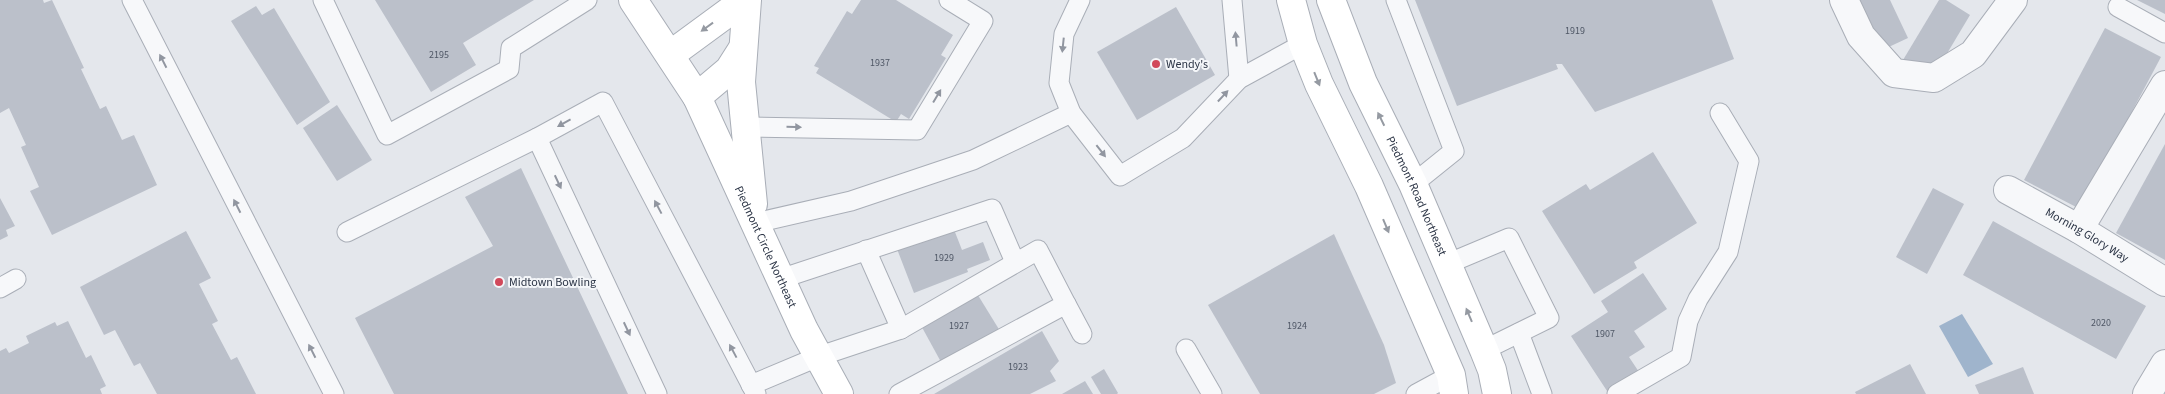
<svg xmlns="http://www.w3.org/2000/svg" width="2165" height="394" font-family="'Source Sans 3',sans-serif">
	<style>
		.water { fill: #9fb4cc }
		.building { fill: #bbc0ca }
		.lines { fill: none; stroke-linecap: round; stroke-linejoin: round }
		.lane-casing { stroke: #a9aeb7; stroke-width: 21 }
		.street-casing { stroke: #a9aeb7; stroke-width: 30 }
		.secondary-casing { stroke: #a9aeb7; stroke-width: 30 }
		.lane { stroke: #f7f8fa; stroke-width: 19 }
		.street { stroke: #f7f8fa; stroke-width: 28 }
		.secondary { stroke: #fff; stroke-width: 28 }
		.oneway { fill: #959aa2 }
		.oneway2 { fill: #9196a0 }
		.poi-dot { fill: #d1495b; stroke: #f4f6f9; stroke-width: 2 }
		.labels { text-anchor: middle; stroke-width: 4; stroke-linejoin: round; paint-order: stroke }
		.number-label { font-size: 10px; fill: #4f5766 }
		.poi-label { font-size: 12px; fill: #2b3445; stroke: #f4f6f9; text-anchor: start }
		.street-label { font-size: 12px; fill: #2b3445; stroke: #f4f6f9 }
	</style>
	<rect width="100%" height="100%" fill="#e4e7ec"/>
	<polygon class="water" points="1962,314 1993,364 1968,377 1939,326"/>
	<g class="building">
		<polygon points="0,0 43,0 44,3 52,0 84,68 81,69 100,109 106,106 122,140 134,135 157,185 52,235 30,191 39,187 21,147 26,145 9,108 0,113"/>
		<polygon points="375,0 534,0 463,43 476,65 431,92"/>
		<polygon points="861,0 896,0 953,35 941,55 946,58 909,119 901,114 896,122 816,73 819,68 814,66 847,11 852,14"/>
		<polygon points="1415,0 1712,0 1734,59 1595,112 1562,64 1556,64 1558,69 1457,106"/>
		<polygon points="1853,0 1890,0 1908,38 1878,52"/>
		<polygon points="1939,0 1946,0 1970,15 1933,77 1903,60"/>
		<polygon points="2137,0 2165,0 2165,14"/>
		<polygon points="256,6 262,15 274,8 330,102 297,125 231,21"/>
		<polygon points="1176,7 1215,75 1137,120 1097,52"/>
		<polygon points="2105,28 2161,57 2080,209 2024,180"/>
		<polygon points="337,105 372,160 337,181 303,128"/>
		<polygon points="2165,144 2165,260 2116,233"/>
		<polygon points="1653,152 1697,223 1634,262 1637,268 1594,294 1542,211 1586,184 1590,190"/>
		<polygon points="521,168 628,394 394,394 355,318 493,246 465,197"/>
		<polygon points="1933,188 1964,204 1927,274 1896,257"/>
		<polygon points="0,198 15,226 6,230 8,236 0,240"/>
		<polygon points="1993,221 2146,306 2116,359 1963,275"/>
		<polygon points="953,227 962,250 983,242 990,260 967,269 968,272 914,293 897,249"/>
		<polygon points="186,231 211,278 199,284 218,321 212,324 231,360 237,357 256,394 157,394 140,363 134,366 115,330 104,335 80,287"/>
		<polygon points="1334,234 1384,345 1396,383 1374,394 1260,394 1208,305"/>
		<polygon points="1643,273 1667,309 1634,331 1645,347 1629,357 1641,375 1609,394 1571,336 1608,312 1601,301"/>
		<polygon points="976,292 1000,331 941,362 918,320"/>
		<polygon points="68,321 86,358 91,355 106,386 100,389 102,394 0,394 0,351 6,348 9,353 29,343 26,336 55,322 57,326"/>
		<polygon points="1042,331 1059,361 1050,371 1056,381 1030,394 934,394"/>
		<polygon points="1910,364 1926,394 1856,394 1855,392"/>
		<polygon points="2023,367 2034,394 1979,394 1975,385"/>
		<polygon points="1104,369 1118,393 1117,394 1101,394 1091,377"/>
		<polygon points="1085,381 1093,394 1062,394"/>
	</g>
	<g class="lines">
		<g class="lane-casing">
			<g id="lane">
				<polyline points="132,0 334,394"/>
				<polyline points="323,0 387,135 509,69 511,48 587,0"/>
				<polyline points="1080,0 1064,34 1059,83 1071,113 1120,176 1183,138 1239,79 1303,44"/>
				<polyline points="1232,0 1239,79"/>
				<polyline points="1396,0 1454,151 1413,184"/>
				<polyline points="2118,7 2165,33"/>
				<polyline points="745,127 917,130 983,21 949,0"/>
				<polyline points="537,138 657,394"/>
				<polyline points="755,223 851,201 973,160 1071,113"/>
				<polyline points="347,232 537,138 603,102 756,394"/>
				<polyline points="866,250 901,329"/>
				<polyline points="1447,264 1509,238 1549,318 1484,350"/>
				<polyline points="780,279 992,209 1015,262"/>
				<polyline points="0,288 16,279"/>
				<polyline points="1066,304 1082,334"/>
				<polyline points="1519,333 1542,394"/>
				<polyline points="1186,349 1212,394"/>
				<polyline points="751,385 820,356 901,329 1038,250 1066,304 899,394"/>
				<polyline points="1416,394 1451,375"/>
				<polyline points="1617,394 1681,357 1688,321 1698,299 1728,252 1749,161 1720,113"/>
			</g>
		</g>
		<g class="street-casing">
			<g id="street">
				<polyline points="1844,0 1861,36 1894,73 1934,78 1973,54 2013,0"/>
				<path id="s1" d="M2008 190 2079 229 2165 282"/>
				<polyline points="2079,229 2165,85"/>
				<polyline points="2147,394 2165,364"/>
			</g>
		</g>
		<g class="secondary-casing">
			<g id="secondary">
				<path id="s2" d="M633 0 697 97 804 330 839 394"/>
				<polyline points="747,0 741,82 753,204"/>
				<polyline points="1291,0 1303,44 1319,84 1369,186 1451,375 1454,394"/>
				<path id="s3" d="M1331 0 1363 83 1413 184 1484 350 1492 370 1497 394"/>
				<polyline points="670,55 745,0"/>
				<polyline points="697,97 729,70 743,48"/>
			</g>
		</g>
		<use href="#lane" class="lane"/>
		<use href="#street" class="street"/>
		<use href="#secondary" class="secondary"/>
	</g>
	<defs><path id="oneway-solid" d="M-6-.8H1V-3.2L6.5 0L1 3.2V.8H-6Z" transform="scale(1.25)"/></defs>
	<g class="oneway">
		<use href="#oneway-solid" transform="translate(707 27) rotate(144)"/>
		<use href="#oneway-solid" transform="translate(1317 79) rotate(68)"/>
		<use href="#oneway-solid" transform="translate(1381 119) rotate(-116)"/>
		<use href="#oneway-solid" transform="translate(1386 226) rotate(67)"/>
		<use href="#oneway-solid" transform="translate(1469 315) rotate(-113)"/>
	</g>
	<g class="oneway2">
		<use href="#oneway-solid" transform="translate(1236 39) rotate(-95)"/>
		<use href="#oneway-solid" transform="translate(1063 45) rotate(96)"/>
		<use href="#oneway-solid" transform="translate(163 61) rotate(-117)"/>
		<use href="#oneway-solid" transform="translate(937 96) rotate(-59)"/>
		<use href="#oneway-solid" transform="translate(1223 96) rotate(-47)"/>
		<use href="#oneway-solid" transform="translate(564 123) rotate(151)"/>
		<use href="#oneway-solid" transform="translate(794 127) rotate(1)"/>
		<use href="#oneway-solid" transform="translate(1101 151) rotate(52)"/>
		<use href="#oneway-solid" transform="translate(558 182) rotate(65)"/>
		<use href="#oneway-solid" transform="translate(237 206) rotate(-117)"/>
		<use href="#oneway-solid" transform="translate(658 207) rotate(-118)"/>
		<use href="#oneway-solid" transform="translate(627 329) rotate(65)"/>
		<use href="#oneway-solid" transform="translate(312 351) rotate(-117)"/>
		<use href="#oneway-solid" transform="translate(733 351) rotate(-118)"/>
	</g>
	<g class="poi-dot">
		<circle cx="1156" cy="64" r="5"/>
		<circle cx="499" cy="282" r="5"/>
	</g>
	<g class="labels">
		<g class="number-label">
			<text x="1575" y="34">1919</text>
			<text x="439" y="58">2195</text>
			<text x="880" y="66">1937</text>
			<text x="944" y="261">1929</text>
			<text x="2101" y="326">2020</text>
			<text x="959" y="329">1927</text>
			<text x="1297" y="329">1924</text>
			<text x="1605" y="337">1907</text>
			<text x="1018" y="370">1923</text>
		</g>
		<g class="poi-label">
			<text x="1166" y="68">Wendy's</text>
			<text x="509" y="286">Midtown Bowling</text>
		</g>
		<g class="street-label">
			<text dy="4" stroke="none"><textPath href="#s3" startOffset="214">Piedmont Road Northeast</textPath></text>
			<text dy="4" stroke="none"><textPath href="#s1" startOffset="91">Morning Glory Way</textPath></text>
			<text dy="4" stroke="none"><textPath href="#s2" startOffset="281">Piedmont Circle Northeast</textPath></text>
		</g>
	</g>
</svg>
